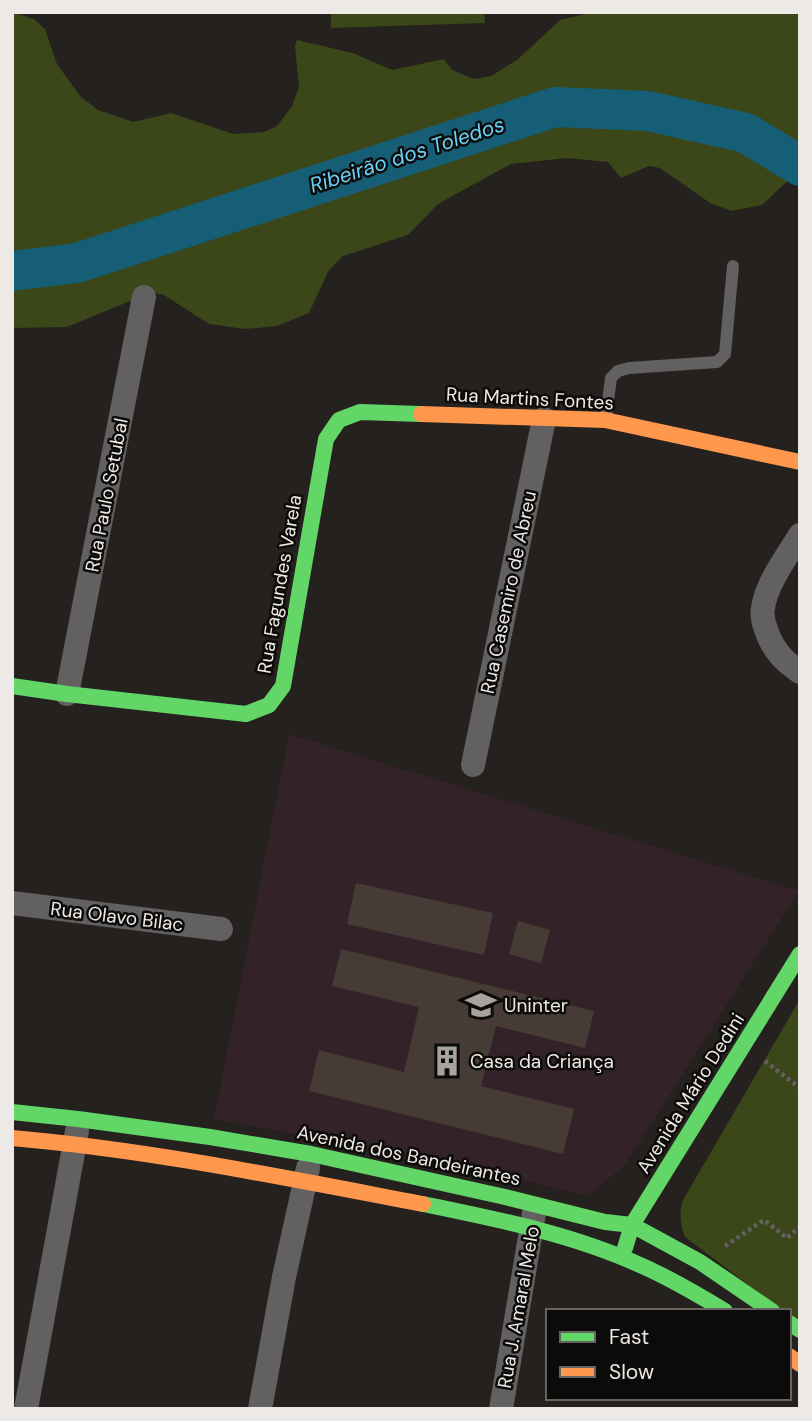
<svg xmlns="http://www.w3.org/2000/svg" width="812" height="1421" font-family="'DM Sans',sans-serif">
	<style>
		.education { fill: #332328 }
		.green { fill: #3b4619 }
		.lines { fill: none; stroke-linecap: round; stroke-linejoin: round }
		.river { stroke: #165e75; stroke-width: 40 }
		.building { fill: #463c35 }
		.path { stroke: #636160; stroke-width: 4.5; stroke-dasharray: 3.5 3.5; stroke-linecap: butt }
		.lane { stroke: #626060; stroke-width: 12 }
		.street { stroke: #626060; stroke-width: 24 }
		.fast { stroke: #63d668; stroke-width: 16 }
		.slow { stroke: #ff974d; stroke-width: 16 }
		.labels { text-anchor: middle; stroke-width: 5; stroke-linejoin: round; paint-order: stroke }
		.street-label { font-size: 19px; fill: #ece9e6; stroke: #0d0b09 }
		.poi-label { font-size: 19px; fill: #ece9e6; stroke: #0d0b09; text-anchor: start }
		.water-label { font-size: 21px; font-style: italic; fill: #69d2fb; stroke: #0d0b09 }
	</style>
	<rect width="100%" height="100%" fill="#24211f"/>
	<polygon class="education" points="289,734 799,891 625,1165 588,1196 415,1155 214,1119"/>
	<g class="green">
		<polygon points="12,12 34,19 45,29 57,64 80,96 98,110 133,122 171,113 233,134 264,132 277,126 292,106 299,87 295,46 297,40 353,53 392,70 444,59 452,70 474,79 491,76 517,60 560,20 594,12 800,12 800,177 793,176 762,205 732,211 710,203 660,168 649,166 621,178 608,162 567,158 511,164 438,204 408,235 343,256 329,270 309,313 277,326 245,329 209,324 164,295 152,292 67,327 12,328"/>
		<polygon points="331,12 484,12 485,23 331,28"/>
		<path d="M800 999V1324L685 1237C680 1224 679 1214 683 1200Z"/>
	</g>
	<g class="lines">
		<polyline class="river" points="12,271 77,263 555,107 648,111 746,133 800,166"/>
	</g>
	<g class="building">
		<polygon points="356,883 493,913 484,955 347,924"/>
		<polygon points="518,921 550,930 541,963 509,954"/>
		<polygon points="341,949 594,1011 585,1048 496,1026 481,1086 574,1109 563,1154 309,1091 319,1050 404,1072 419,1007 332,986"/>
	</g>
	<g class="lines">
		<g class="path">
			<polyline points="765,1061 800,1088"/>
			<polyline points="725,1246 764,1220 787,1238 799,1227 800,1228"/>
		</g>
		<polyline class="lane" points="606,416 611,378 618,371 629,368 717,362 725,354 733,266"/>
		<g class="street">
			<path d="M800 535C787 556 766 584 763 608 761 617 765 627 768 635 775 652 785 662 800 672"/>
			<polyline points="67,694 144,297"/>
			<polyline points="473,765 544,419"/>
			<polyline points="12,903 221,929"/>
			<polyline points="26,1409 77,1131"/>
			<polyline points="260,1409 284,1277 308,1168"/>
			<polyline points="501,1409 534,1213"/>
		</g>
		<g class="fast">
			<polyline points="12,686 67,694 246,714 269,705 283,686 326,439 339,420 360,412 421,414"/>
			<polyline points="12,1112 78,1119 210,1137 311,1154 505,1197 605,1222 632,1225 700,1262 772,1311"/>
			<path d="M423 1204C496 1219 572 1234 640 1265 670 1278 697 1294 725 1311"/>
			<polyline points="625,1248 632,1225 800,954"/>
			<polyline points="789,1323 800,1330"/>
		</g>
		<g class="slow">
			<polyline points="421,414 605,420 800,462"/>
			<path d="M12 1138C150 1150 286 1178 423 1204"/>
			<polyline points="789,1356 800,1364"/>
		</g>
	</g>
	<defs>
		<g id="school-bare" transform="scale(2.415)"><path d="M0-5L7-2L0 1L-7-2ZM-4 1L0 2.5L4 1V4Q0 6-4 4Z" fill="#a6a3a0" stroke="#0d0b09" stroke-width="2.5" paint-order="stroke"/></g>
		<g id="building-bare" transform="scale(2.415)"><path d="M-4-6H4V6H1V3H-1V6H-4ZM-2.5-4.3h1.7v1.8h-1.7ZM.8-4.3h1.7v1.8H.8ZM-2.5-1h1.7V.8h-1.7ZM.8-1h1.7V.8H.8Z" fill="#a6a3a0" stroke="#0d0b09" stroke-width="2.5" paint-order="stroke"/></g>
	</defs>
	<g fill-rule="evenodd">
		<use href="#school-bare" x="481" y="1005"/>
		<use href="#building-bare" x="447" y="1061"/>
	</g>
	<g class="labels">
		<g class="street-label">
			<text transform="translate(530 398) rotate(3)" y="7">Rua Martins Fontes</text>
			<text transform="translate(106 495) rotate(-79)" y="7">Rua Paulo Setubal</text>
			<text transform="translate(279 584) rotate(-80)" y="7">Rua Fagundes Varela</text>
			<text transform="translate(508 592) rotate(-78)" y="7">Rua Casemiro de Abreu</text>
			<text transform="translate(117 916) rotate(7)" y="7">Rua Olavo Bilac</text>
			<text transform="translate(690 1093) rotate(-58)" y="7">Avenida Mário Dedini</text>
			<text transform="translate(409 1155) rotate(12)" y="7">Avenida dos Bandeirantes</text>
			<text transform="translate(518 1307) rotate(-80)" y="7">Rua J. Amaral Melo</text>
		</g>
		<g class="poi-label">
			<text x="504" y="1012">Uninter</text>
			<text x="470" y="1068">Casa da Criança</text>
		</g>
		<g class="water-label">
			<text transform="translate(407 155) rotate(-18)" y="7">Ribeirão dos Toledos</text>
		</g>
	</g>
	<rect width="812" height="1421" fill="none" stroke="#ece9e6" stroke-width="28"/>
	<rect x="546" y="1309" width="245" height="91" fill="#0d0b09" stroke="#666461" stroke-width="2"/>
	<rect x="560" y="1332" width="35" height="10" fill="#63d668" stroke="#666461" stroke-width="2"/>
	<text x="609" y="1344" font-size="21" fill="#ece9e6">Fast</text>
	<rect x="560" y="1367" width="35" height="10" fill="#ff974d" stroke="#666461" stroke-width="2"/>
	<text x="609" y="1379" font-size="21" fill="#ece9e6">Slow</text>
</svg>
